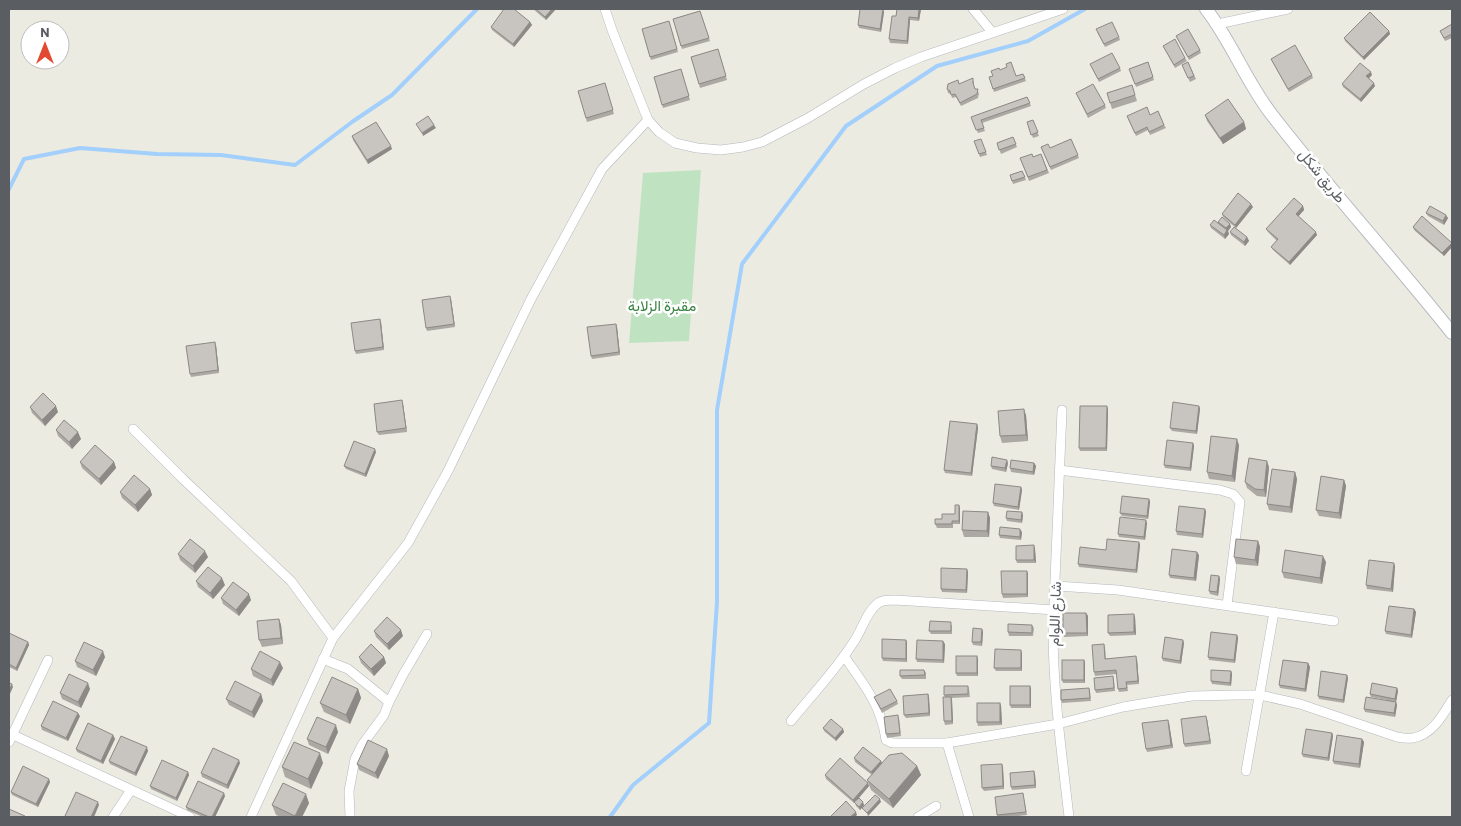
<svg xmlns="http://www.w3.org/2000/svg" width="1461" height="826" font-family="Barlow,Vazirmatn,sans-serif">
	<style>
		.green { fill: #bfe3c1 }
		.lines { fill: none; stroke-linecap: round; stroke-linejoin: round }
		.stream { stroke: #a2cffb; stroke-width: 4 }
		.street-casing { stroke: #b4b7bc; stroke-width: 10 }
		.secondary-casing { stroke: #b5b8be; stroke-width: 14 }
		.street { stroke: #fff; stroke-width: 9 }
		.secondary { stroke: #fff; stroke-width: 12 }
		.wall { fill: #aca9a4 }
		.shaded-wall { fill: #8c8986 }
		.building { fill: #c8c4bf; stroke: #8c8986 }
		.labels { text-anchor: middle; stroke-width: 5; stroke-linejoin: round; paint-order: stroke }
		.street-label { font-size: 15px; fill: #5a5d62; stroke: #fff }
		.park-label { font-size: 15px; fill: #388340; stroke: #fff }
	</style>
	<rect width="100%" height="100%" fill="#ecebe2"/>
	<polygon class="green" points="701,170 689,341 629,343 643,173"/>
	<g class="lines">
		<g class="stream">
			<polyline points="9,189 24,159 80,148 157,154 221,155 295,165 352,122 392,95 477,9"/>
			<polyline points="610,817 633,785 709,723 717,602 717,410 742,264 846,126 937,66 1028,41 1085,9"/>
		</g>
		<g class="street-casing">
			<g id="street">
				<polyline points="605,9 612,30 648,120 659,132 675,143 697,148 721,150 743,147 762,142 808,118 864,84 895,68 921,57 1063,9"/>
				<polyline points="973,9 992,32"/>
				<polyline points="1218,24 1288,9"/>
				<path d="M1062 410 1053 629C1053 692 1062 755 1069 817"/>
				<polyline points="133,429 183,479 291,581 333,638"/>
				<polyline points="1059,470 1220,490 1233,494 1240,502 1227,605"/>
				<polyline points="1056,586 1118,590 1334,621"/>
				<path d="M844 656C864 685 881 704 886 740L892 743H947L1058 724 1123 707 1159 701 1192 696 1238 695H1260L1300 704 1397 737C1402 738 1408 739 1413 738 1432 735 1443 715 1452 700"/>
				<polyline points="323,659 348,669 389,702"/>
				<path d="M791 721C812 695 835 671 853 643 862 631 865 614 877 604 881 600 889 600 895 600L1055 610"/>
				<polyline points="9,733 190,817"/>
				<polyline points="9,742 48,660"/>
				<polyline points="947,743 969,817"/>
				<polyline points="1246,771 1274,612"/>
				<polyline points="113,817 131,790"/>
				<polyline points="251,817 333,638 408,543 448,471 531,299 602,169 648,120"/>
				<polyline points="350,817 349,791 355,759 362,745 384,715 389,702 404,673 427,634"/>
				<polyline points="918,817 936,806"/>
			</g>
		</g>
		<g class="secondary-casing">
			<path id="secondary" d="M1206 9C1232 42 1246 82 1272 115 1330 190 1393 259 1452 333"/>
		</g>
		<use href="#street" class="street"/>
		<use href="#secondary" class="secondary"/>
	</g>
	<g class="wall">
		<polygon points="533,9 556,9 546,20"/>
		<polygon points="883,9 884,12 881,32 859,28 858,25"/>
		<polygon points="897,9 921,9 919,21 910,20 908,44 890,43 889,39 896,16"/>
		<polygon points="700,11 710,41 682,49 673,19"/>
		<polygon points="669,21 678,52 651,60 642,29"/>
		<polygon points="530,22 532,25 514,47 492,30 491,27"/>
		<polygon points="1452,24 1452,38 1445,41 1440,31"/>
		<polygon points="1389,31 1390,34 1364,60 1345,41 1344,38"/>
		<polygon points="1097,32 1119,37 1120,40 1105,47"/>
		<polygon points="1176,36 1200,50 1201,53 1189,60"/>
		<polygon points="1163,46 1185,58 1187,61 1175,68"/>
		<polygon points="718,49 727,80 700,88 691,57"/>
		<polygon points="1271,59 1312,75 1313,78 1289,92"/>
		<polygon points="1148,62 1154,80 1136,87 1129,69"/>
		<polygon points="1188,62 1196,79 1190,82 1182,65"/>
		<polygon points="1090,64 1120,68 1121,71 1099,82"/>
		<polygon points="681,69 690,100 663,108 654,77"/>
		<polygon points="1000,70 1016,76 1023,74 1026,81 994,92 989,77 993,76"/>
		<polygon points="1372,75 1369,78 1375,86 1361,102 1343,87 1342,84"/>
		<polygon points="974,81 974,86 975,89 979,93 978,98 961,106 956,97 952,98 951,94 948,93 947,89 959,84"/>
		<polygon points="605,83 614,114 587,122 578,91"/>
		<polygon points="1132,85 1137,101 1112,109 1107,93"/>
		<polygon points="1076,93 1105,105 1106,108 1088,118"/>
		<polygon points="1027,97 1031,106 982,123 985,131 978,133 971,117"/>
		<polygon points="1150,115 1164,125 1166,128 1150,135 1148,130 1136,136 1128,119"/>
		<polygon points="1205,115 1244,122 1246,129 1223,144 1207,121"/>
		<polygon points="1033,120 1039,136 1033,138 1027,122"/>
		<polygon points="352,136 392,149 368,164 353,140"/>
		<polygon points="1013,137 1017,147 1001,154 997,143"/>
		<polygon points="1071,139 1079,158 1051,170 1041,147 1050,148"/>
		<polygon points="974,141 986,152 987,155 980,157"/>
		<polygon points="1041,154 1049,173 1029,181 1020,158 1033,157"/>
		<polygon points="1022,171 1026,180 1013,184 1010,175"/>
		<polygon points="1303,206 1304,210 1298,216 1317,235 1290,265 1273,250 1271,247 1277,241 1268,232 1266,229"/>
		<polygon points="1253,207 1236,228 1223,217 1222,214"/>
		<polygon points="1426,213 1448,218 1444,225 1428,216"/>
		<polygon points="1218,222 1230,224 1231,227 1228,231 1229,234 1225,239 1211,228 1210,225 1219,224"/>
		<polygon points="1413,227 1452,243 1452,247 1444,256 1414,230"/>
		<polygon points="1230,232 1247,237 1249,241 1245,246 1231,235"/>
		<polygon points="451,299 455,327 427,331 426,328"/>
		<polygon points="381,322 384,350 356,354 355,351"/>
		<polygon points="616,324 617,327 620,355 592,359 591,356"/>
		<polygon points="216,345 219,373 191,377 190,374"/>
		<polygon points="402,400 403,404 407,432 379,435 377,432"/>
		<polygon points="1199,406 1200,409 1197,434 1172,431 1170,428"/>
		<polygon points="30,407 58,412 45,426 32,413"/>
		<polygon points="1108,409 1107,451 1080,451 1079,448"/>
		<polygon points="1026,415 1028,441 1002,443 1000,436"/>
		<polygon points="977,424 978,428 972,476 945,473 944,470"/>
		<polygon points="56,430 81,439 72,449 58,436"/>
		<polygon points="1193,443 1194,446 1191,471 1165,468 1164,465"/>
		<polygon points="1239,445 1235,482 1209,479 1207,472"/>
		<polygon points="376,452 366,477 346,469 344,466"/>
		<polygon points="80,462 114,462 116,468 101,485 82,468"/>
		<polygon points="1008,463 1006,472 992,469 991,466"/>
		<polygon points="1034,463 1036,466 1034,475 1011,472 1010,468"/>
		<polygon points="1269,467 1266,497 1257,496 1247,488 1245,482"/>
		<polygon points="1295,472 1297,479 1292,513 1269,510 1267,504"/>
		<polygon points="1344,480 1346,486 1341,519 1319,516 1316,510"/>
		<polygon points="1021,487 1022,490 1019,510 994,506 993,503"/>
		<polygon points="150,489 152,495 138,512 122,498 120,492"/>
		<polygon points="1149,499 1150,502 1148,519 1122,516 1120,513"/>
		<polygon points="959,505 960,508 960,524 953,524 953,528 937,528 935,524 942,519 955,514"/>
		<polygon points="1205,509 1206,512 1203,538 1177,535 1176,531"/>
		<polygon points="988,512 990,518 989,537 964,537 962,530"/>
		<polygon points="1023,515 1022,523 1007,521 1006,518"/>
		<polygon points="1147,523 1145,540 1119,537 1118,534"/>
		<polygon points="1022,532 1021,540 1000,538 999,535"/>
		<polygon points="1258,541 1260,547 1258,566 1236,564 1234,557"/>
		<polygon points="1139,542 1140,545 1137,573 1079,567 1078,564 1106,550"/>
		<polygon points="1035,549 1036,563 1017,563 1016,560"/>
		<polygon points="178,554 208,557 195,573 180,560"/>
		<polygon points="1199,555 1196,581 1170,578 1169,575"/>
		<polygon points="1326,562 1322,584 1284,578 1282,572"/>
		<polygon points="1395,566 1393,592 1367,589 1366,585"/>
		<polygon points="1027,571 1028,574 1028,597 1003,598 1002,594"/>
		<polygon points="968,572 967,593 942,592 941,589"/>
		<polygon points="1219,576 1220,579 1218,596 1210,594 1209,591"/>
		<polygon points="196,581 225,585 213,599 198,587"/>
		<polygon points="221,598 251,600 239,616 223,604"/>
		<polygon points="1414,609 1416,612 1412,638 1386,634 1385,631"/>
		<polygon points="1086,613 1088,616 1088,636 1064,637 1063,633"/>
		<polygon points="1135,617 1136,635 1110,636 1108,633"/>
		<polygon points="279,619 281,625 283,644 262,647 259,640"/>
		<polygon points="952,625 952,634 931,634 929,631"/>
		<polygon points="1032,625 1034,628 1033,636 1009,636 1008,632"/>
		<polygon points="982,629 983,632 982,646 973,645 972,642"/>
		<polygon points="374,631 403,636 389,650 376,637"/>
		<polygon points="9,633 28,642 29,645 17,671 9,667"/>
		<polygon points="1237,635 1238,638 1235,663 1209,660 1208,657"/>
		<polygon points="906,640 907,643 907,662 883,661 882,658"/>
		<polygon points="1184,643 1181,664 1163,661 1162,658"/>
		<polygon points="945,644 944,663 917,662 916,659"/>
		<polygon points="1104,644 1105,647 1106,659 1137,659 1139,684 1127,685 1128,691 1119,692 1118,689 1117,674 1095,676 1094,672"/>
		<polygon points="1022,653 1022,671 996,671 994,668"/>
		<polygon points="977,656 978,659 978,676 957,676 956,673"/>
		<polygon points="105,657 96,676 77,667 75,661"/>
		<polygon points="359,657 384,657 386,663 374,676 361,663"/>
		<polygon points="1084,660 1085,663 1085,683 1063,683 1062,680"/>
		<polygon points="1308,663 1310,667 1306,692 1280,688 1279,685"/>
		<polygon points="283,668 273,686 253,676 251,669"/>
		<polygon points="924,670 926,673 926,679 902,679 900,676"/>
		<polygon points="1231,671 1232,674 1231,686 1212,684 1211,681"/>
		<polygon points="1347,675 1348,678 1344,703 1319,699 1318,696"/>
		<polygon points="1113,676 1114,680 1115,691 1096,693 1095,690"/>
		<polygon points="968,686 969,689 970,697 952,698 953,724 945,725 944,721 945,697 944,695"/>
		<polygon points="1030,686 1031,689 1031,708 1011,708 1010,705"/>
		<polygon points="1089,688 1090,691 1091,701 1062,703 1061,700"/>
		<polygon points="1397,688 1398,691 1396,702 1397,705 1395,717 1365,712 1364,709 1387,700 1371,697 1370,694"/>
		<polygon points="90,689 81,708 62,699 60,693"/>
		<polygon points="358,689 361,698 350,724 324,712 320,703"/>
		<polygon points="261,694 263,701 254,718 229,705 226,699"/>
		<polygon points="928,694 929,697 930,716 906,718 904,715"/>
		<polygon points="874,697 897,701 898,704 882,713"/>
		<polygon points="1000,703 1001,706 1002,725 978,726 977,722"/>
		<polygon points="80,716 68,741 42,730 41,726"/>
		<polygon points="899,718 901,736 887,738 886,734"/>
		<polygon points="1207,719 1211,744 1185,747 1184,744"/>
		<polygon points="1169,723 1173,748 1147,752 1146,749"/>
		<polygon points="823,728 843,729 844,732 836,741 824,731"/>
		<polygon points="338,732 328,754 309,745 307,739"/>
		<polygon points="1332,733 1333,736 1329,761 1303,757 1302,754"/>
		<polygon points="113,735 115,739 103,764 77,752 76,749"/>
		<polygon points="1362,739 1364,742 1360,768 1334,764 1333,761"/>
		<polygon points="148,751 136,776 110,764 109,761"/>
		<polygon points="389,756 378,779 359,770 357,764"/>
		<polygon points="854,758 881,761 882,763 917,766 921,775 893,808 871,790 867,780 872,775 855,762"/>
		<polygon points="240,763 228,789 202,777 201,773"/>
		<polygon points="323,763 311,789 285,777 282,767"/>
		<polygon points="1003,767 1004,789 984,791 982,788"/>
		<polygon points="188,772 189,775 177,801 151,789 150,786"/>
		<polygon points="1035,774 1036,788 1012,790 1011,787"/>
		<polygon points="825,775 869,786 859,798 864,805 860,810 856,806 855,803 854,803 826,779"/>
		<polygon points="50,782 38,807 12,795 11,792"/>
		<polygon points="1023,793 1027,815 1008,817 998,817 997,815"/>
		<polygon points="225,796 215,817 203,817 187,810 186,807"/>
		<polygon points="309,803 302,817 281,817 276,815 272,805"/>
	</g>
	<g class="shaded-wall">
		<polygon points="552,9 556,9 546,20 545,17"/>
		<polygon points="883,9 884,12 881,32 880,29"/>
		<polygon points="919,9 921,9 919,21 918,18"/>
		<polygon points="909,17 910,20 908,44 907,41"/>
		<polygon points="530,22 532,25 514,47 513,44"/>
		<polygon points="1389,31 1390,34 1364,60 1363,57"/>
		<polygon points="1371,72 1372,75 1368,79 1366,76"/>
		<polygon points="1374,83 1375,86 1361,102 1360,99"/>
		<polygon points="1244,122 1246,129 1223,144 1220,138"/>
		<polygon points="434,125 436,128 423,136 422,133"/>
		<polygon points="391,146 392,149 368,164 367,160"/>
		<polygon points="1251,204 1253,207 1236,228 1235,225"/>
		<polygon points="1303,206 1304,210 1297,218 1296,214"/>
		<polygon points="1446,215 1448,218 1444,225 1443,221"/>
		<polygon points="1230,224 1231,227 1228,231 1229,234 1225,239 1224,235 1227,231 1226,228"/>
		<polygon points="1316,232 1317,235 1290,265 1289,262"/>
		<polygon points="1247,237 1249,241 1245,246 1244,242"/>
		<polygon points="1452,243 1452,247 1444,256 1442,253"/>
		<polygon points="450,296 451,299 455,327 454,324"/>
		<polygon points="380,319 381,322 384,350 383,347"/>
		<polygon points="616,324 617,327 620,355 619,352"/>
		<polygon points="215,342 216,345 219,373 218,370"/>
		<polygon points="402,400 403,404 407,432 406,428"/>
		<polygon points="56,406 58,412 45,426 42,420"/>
		<polygon points="1107,406 1108,409 1107,451 1106,448"/>
		<polygon points="1199,406 1200,409 1197,434 1196,431"/>
		<polygon points="1024,409 1026,415 1028,441 1026,435"/>
		<polygon points="977,424 978,428 972,476 971,473"/>
		<polygon points="78,432 81,439 72,449 69,442"/>
		<polygon points="1237,439 1239,445 1235,482 1232,476"/>
		<polygon points="1193,443 1194,446 1191,471 1190,468"/>
		<polygon points="375,449 376,452 366,477 365,474"/>
		<polygon points="1007,460 1008,463 1006,472 1005,468"/>
		<polygon points="1267,461 1269,467 1266,497 1264,490"/>
		<polygon points="114,462 116,468 101,485 99,479"/>
		<polygon points="1034,463 1036,466 1034,475 1033,472"/>
		<polygon points="1295,472 1297,479 1292,513 1290,507"/>
		<polygon points="1344,480 1346,486 1341,519 1339,513"/>
		<polygon points="1021,487 1022,490 1019,510 1018,507"/>
		<polygon points="150,489 152,495 138,512 135,505"/>
		<polygon points="1149,499 1150,502 1148,519 1147,516"/>
		<polygon points="959,505 960,508 960,524 959,521"/>
		<polygon points="1205,509 1206,512 1203,538 1202,534"/>
		<polygon points="988,512 990,518 989,537 987,531"/>
		<polygon points="1022,512 1023,515 1022,523 1021,520"/>
		<polygon points="1146,520 1147,523 1145,540 1144,537"/>
		<polygon points="1020,529 1022,532 1021,540 1020,537"/>
		<polygon points="1258,541 1260,547 1258,566 1255,560"/>
		<polygon points="1139,542 1140,545 1137,573 1136,570"/>
		<polygon points="1034,545 1035,549 1036,563 1034,560"/>
		<polygon points="205,551 208,557 195,573 193,566"/>
		<polygon points="1197,552 1199,555 1196,581 1194,578"/>
		<polygon points="1323,556 1326,562 1322,584 1320,578"/>
		<polygon points="1394,563 1395,566 1393,592 1391,589"/>
		<polygon points="967,569 968,572 967,593 966,590"/>
		<polygon points="1027,571 1028,574 1028,597 1027,594"/>
		<polygon points="1219,576 1220,579 1218,596 1217,592"/>
		<polygon points="222,578 225,585 213,599 210,593"/>
		<polygon points="249,594 251,600 239,616 236,610"/>
		<polygon points="1414,609 1416,612 1412,638 1411,635"/>
		<polygon points="1086,613 1088,616 1088,636 1087,633"/>
		<polygon points="1134,614 1135,617 1136,635 1134,632"/>
		<polygon points="279,619 281,625 283,644 281,638"/>
		<polygon points="982,629 983,632 982,646 981,642"/>
		<polygon points="401,630 403,636 389,650 387,644"/>
		<polygon points="1237,635 1238,638 1235,663 1234,660"/>
		<polygon points="906,640 907,643 907,662 906,659"/>
		<polygon points="1183,640 1184,643 1181,664 1180,661"/>
		<polygon points="943,641 945,644 944,663 943,660"/>
		<polygon points="28,642 29,645 17,671 16,668"/>
		<polygon points="1021,650 1022,653 1022,671 1021,668"/>
		<polygon points="103,651 105,657 96,676 93,670"/>
		<polygon points="977,656 978,659 978,676 977,673"/>
		<polygon points="1136,656 1137,659 1139,684 1138,681"/>
		<polygon points="384,657 386,663 374,676 371,669"/>
		<polygon points="1084,660 1085,663 1085,683 1084,680"/>
		<polygon points="280,662 283,668 273,686 271,680"/>
		<polygon points="1308,663 1310,667 1306,692 1305,689"/>
		<polygon points="1231,671 1232,674 1231,686 1230,683"/>
		<polygon points="1347,675 1348,678 1344,703 1343,700"/>
		<polygon points="88,683 90,689 81,708 78,702"/>
		<polygon points="12,684 13,687 9,696 9,691"/>
		<polygon points="1030,686 1031,689 1031,708 1030,705"/>
		<polygon points="1397,688 1398,691 1396,702 1395,699"/>
		<polygon points="358,689 361,698 350,724 346,715"/>
		<polygon points="261,694 263,701 254,718 252,712"/>
		<polygon points="928,694 929,697 930,716 929,713"/>
		<polygon points="951,697 952,700 953,724 952,721"/>
		<polygon points="1396,702 1397,705 1395,717 1394,713"/>
		<polygon points="1000,703 1001,706 1002,725 1000,722"/>
		<polygon points="78,713 80,716 68,741 66,738"/>
		<polygon points="1206,716 1207,719 1211,744 1210,741"/>
		<polygon points="1168,720 1169,723 1173,748 1171,745"/>
		<polygon points="336,725 338,732 328,754 326,747"/>
		<polygon points="843,729 844,732 836,741 835,738"/>
		<polygon points="1332,733 1333,736 1329,761 1328,758"/>
		<polygon points="113,735 115,739 103,764 101,761"/>
		<polygon points="1362,739 1364,742 1360,768 1359,764"/>
		<polygon points="147,747 148,751 136,776 135,773"/>
		<polygon points="387,749 389,756 378,779 375,773"/>
		<polygon points="320,753 323,763 311,789 308,779"/>
		<polygon points="239,760 240,763 228,789 227,785"/>
		<polygon points="881,761 882,764 873,775 871,772"/>
		<polygon points="1002,764 1003,767 1004,789 1003,786"/>
		<polygon points="917,766 921,775 893,808 889,799"/>
		<polygon points="1034,771 1035,774 1036,788 1035,785"/>
		<polygon points="188,772 189,775 177,801 176,798"/>
		<polygon points="49,779 50,782 38,807 36,804"/>
		<polygon points="868,783 869,786 854,803 853,800"/>
		<polygon points="224,793 225,796 215,817 212,817"/>
		<polygon points="306,794 309,803 302,817 295,817"/>
		<polygon points="880,799 881,802 868,816 867,813"/>
		<polygon points="98,802 99,805 94,817 91,817"/>
		<polygon points="863,802 864,805 860,810 859,807"/>
		<polygon points="856,812 857,815 855,817 850,817"/>
	</g>
	<g class="building">
		<polygon points="504,9 514,9 530,22 513,44 491,27"/>
		<polygon points="536,9 552,9 545,17"/>
		<polygon points="860,9 883,9 880,29 858,25"/>
		<polygon points="897,9 919,9 918,18 909,17 907,41 889,39 892,16 896,16"/>
		<polygon points="700,11 709,38 681,46 673,19"/>
		<polygon points="1370,12 1389,31 1363,57 1344,38"/>
		<polygon points="669,21 677,49 650,57 642,29"/>
		<polygon points="1112,22 1119,37 1104,44 1096,29"/>
		<polygon points="1452,24 1452,34 1444,38 1440,31"/>
		<polygon points="1188,29 1200,50 1188,57 1176,36"/>
		<polygon points="1175,39 1185,58 1174,65 1163,46"/>
		<polygon points="1295,45 1312,75 1288,89 1271,59"/>
		<polygon points="718,49 726,76 699,84 691,57"/>
		<polygon points="1112,53 1120,68 1098,79 1090,64"/>
		<polygon points="1011,62 1016,76 1023,74 1025,78 993,89 989,77 993,76 991,71 999,68 1000,70 1007,67 1006,64"/>
		<polygon points="1148,62 1153,77 1135,84 1129,69"/>
		<polygon points="1188,62 1194,76 1188,78 1182,65"/>
		<polygon points="1360,63 1371,72 1366,76 1374,83 1360,99 1342,84"/>
		<polygon points="681,69 689,96 662,105 654,77"/>
		<polygon points="973,78 973,83 975,89 978,89 977,94 960,103 955,94 951,95 950,91 947,89 948,84 958,80 959,84"/>
		<polygon points="605,83 613,110 586,118 578,91"/>
		<polygon points="1093,84 1105,105 1087,114 1076,93"/>
		<polygon points="1132,85 1135,95 1110,103 1107,93"/>
		<polygon points="1027,97 1030,103 981,120 984,128 976,130 971,117"/>
		<polygon points="1228,99 1244,122 1220,138 1205,115"/>
		<polygon points="1147,107 1150,115 1158,111 1164,125 1149,132 1147,127 1135,133 1127,116"/>
		<polygon points="428,116 434,125 422,133 416,124"/>
		<polygon points="1033,120 1038,132 1031,135 1027,122"/>
		<polygon points="376,122 391,146 367,160 352,136"/>
		<polygon points="1013,137 1016,144 999,150 997,143"/>
		<polygon points="981,139 986,152 979,154 974,141"/>
		<polygon points="1071,139 1078,155 1050,167 1041,147 1048,144 1050,148"/>
		<polygon points="1032,154 1033,157 1041,154 1047,170 1028,177 1020,158"/>
		<polygon points="1022,171 1025,177 1012,181 1010,175"/>
		<polygon points="1238,193 1251,204 1235,225 1222,214"/>
		<polygon points="1294,198 1303,206 1296,214 1316,232 1289,262 1271,247 1278,239 1266,229"/>
		<polygon points="1430,206 1446,215 1443,221 1426,213"/>
		<polygon points="1422,216 1452,243 1442,253 1413,227"/>
		<polygon points="1222,217 1230,224 1226,228 1218,222"/>
		<polygon points="1214,220 1227,230 1224,235 1210,225"/>
		<polygon points="1234,227 1247,237 1244,242 1230,232"/>
		<polygon points="450,296 454,324 426,328 422,300"/>
		<polygon points="380,319 383,347 355,351 351,323"/>
		<polygon points="616,324 619,352 591,356 587,327"/>
		<polygon points="215,342 218,370 190,374 186,346"/>
		<polygon points="43,393 56,406 42,420 30,407"/>
		<polygon points="402,400 406,428 377,432 374,404"/>
		<polygon points="1173,402 1199,406 1196,431 1170,428"/>
		<polygon points="1080,406 1107,406 1106,448 1079,448"/>
		<polygon points="1024,409 1026,435 1000,436 998,411"/>
		<polygon points="64,420 78,432 69,442 56,430"/>
		<polygon points="950,421 977,424 971,473 944,470"/>
		<polygon points="1211,436 1237,439 1232,476 1207,472"/>
		<polygon points="1167,440 1193,443 1190,468 1164,465"/>
		<polygon points="354,441 375,449 365,474 344,466"/>
		<polygon points="95,445 114,462 99,479 80,462"/>
		<polygon points="992,457 1007,460 1005,468 991,466"/>
		<polygon points="1249,458 1267,461 1264,490 1255,489 1245,482"/>
		<polygon points="1011,460 1034,463 1033,472 1010,468"/>
		<polygon points="1272,469 1295,472 1290,507 1267,504"/>
		<polygon points="134,475 150,489 135,505 120,492"/>
		<polygon points="1321,476 1344,480 1339,513 1316,510"/>
		<polygon points="995,484 1021,487 1018,507 993,503"/>
		<polygon points="1122,496 1149,499 1147,516 1120,513"/>
		<polygon points="955,505 959,505 959,521 952,521 952,524 935,524 935,519 942,519 942,514 955,514"/>
		<polygon points="1179,506 1205,509 1202,534 1176,531"/>
		<polygon points="963,511 988,512 987,531 962,530"/>
		<polygon points="1007,511 1022,512 1021,520 1006,518"/>
		<polygon points="1120,517 1146,520 1144,537 1118,534"/>
		<polygon points="1000,527 1020,529 1020,537 999,535"/>
		<polygon points="190,539 205,551 193,566 178,554"/>
		<polygon points="1107,539 1139,542 1136,570 1078,564 1080,547 1106,550"/>
		<polygon points="1236,539 1258,541 1255,560 1234,557"/>
		<polygon points="1034,545 1034,560 1016,560 1016,546"/>
		<polygon points="1172,549 1197,552 1194,578 1169,575"/>
		<polygon points="1285,550 1323,556 1320,578 1282,572"/>
		<polygon points="1369,560 1394,563 1391,589 1366,585"/>
		<polygon points="208,567 222,578 210,593 196,581"/>
		<polygon points="941,568 967,569 966,590 941,589"/>
		<polygon points="1001,571 1027,571 1027,594 1002,594"/>
		<polygon points="1211,575 1219,576 1217,592 1209,591"/>
		<polygon points="233,582 249,594 236,610 221,598"/>
		<polygon points="1389,606 1414,609 1411,635 1385,631"/>
		<polygon points="1063,613 1086,613 1087,633 1063,633"/>
		<polygon points="1134,614 1134,632 1108,633 1108,615"/>
		<polygon points="387,617 401,630 387,644 374,631"/>
		<polygon points="279,619 281,638 259,640 257,621"/>
		<polygon points="930,621 951,622 951,631 929,631"/>
		<polygon points="1008,624 1032,625 1032,633 1008,632"/>
		<polygon points="973,628 982,629 981,642 972,642"/>
		<polygon points="1211,632 1237,635 1234,660 1208,657"/>
		<polygon points="9,633 28,642 16,668 9,664"/>
		<polygon points="1165,637 1183,640 1180,661 1162,658"/>
		<polygon points="882,639 906,640 906,659 882,658"/>
		<polygon points="917,640 943,641 943,660 916,659"/>
		<polygon points="84,642 103,651 93,670 75,661"/>
		<polygon points="371,644 384,657 371,669 359,657"/>
		<polygon points="1104,644 1105,659 1136,656 1138,681 1126,682 1127,688 1118,689 1116,670 1094,672 1092,645"/>
		<polygon points="995,649 1021,650 1021,668 994,668"/>
		<polygon points="260,651 280,662 271,680 251,669"/>
		<rect x="956" y="656" width="21" height="17"/>
		<rect x="1062" y="660" width="22" height="20"/>
		<polygon points="1283,660 1308,663 1305,689 1279,685"/>
		<polygon points="900,670 924,670 925,675 900,676"/>
		<polygon points="1211,670 1231,671 1230,683 1211,681"/>
		<polygon points="1321,671 1347,675 1343,700 1318,696"/>
		<polygon points="69,674 88,683 78,702 60,693"/>
		<polygon points="1113,676 1114,688 1095,690 1094,678"/>
		<polygon points="332,677 358,689 346,715 320,703"/>
		<polygon points="235,681 261,694 252,712 226,699"/>
		<polygon points="9,683 12,684 9,691"/>
		<polygon points="1372,683 1397,688 1395,699 1370,694"/>
		<polygon points="944,686 968,686 968,694 944,695"/>
		<rect x="1010" y="686" width="20" height="19"/>
		<polygon points="1089,688 1090,698 1061,700 1061,690"/>
		<polygon points="890,689 897,701 881,709 874,697"/>
		<polygon points="928,694 929,713 904,715 903,696"/>
		<polygon points="943,697 951,697 952,721 944,721"/>
		<polygon points="1366,697 1396,702 1394,713 1364,709"/>
		<polygon points="53,701 78,713 66,738 41,726"/>
		<rect x="977" y="703" width="23" height="19"/>
		<polygon points="898,715 900,733 886,734 884,717"/>
		<polygon points="1206,716 1210,741 1184,744 1181,719"/>
		<polygon points="317,717 336,725 326,747 307,739"/>
		<polygon points="831,719 843,729 835,738 823,728"/>
		<polygon points="1168,720 1171,745 1146,749 1142,723"/>
		<polygon points="88,723 113,735 101,761 76,749"/>
		<polygon points="1306,729 1332,733 1328,758 1302,754"/>
		<polygon points="1337,735 1362,739 1359,764 1333,761"/>
		<polygon points="121,736 147,747 135,773 109,761"/>
		<polygon points="368,740 387,749 375,773 357,764"/>
		<polygon points="294,742 320,753 308,779 282,767"/>
		<polygon points="863,747 881,761 871,772 854,758"/>
		<polygon points="213,748 239,760 227,785 201,773"/>
		<polygon points="902,753 917,766 889,799 867,780 889,755"/>
		<polygon points="840,758 868,783 853,800 825,775"/>
		<polygon points="162,760 188,772 176,798 150,786"/>
		<polygon points="1002,764 1003,786 982,788 981,765"/>
		<polygon points="23,766 49,779 36,804 11,792"/>
		<polygon points="1034,771 1035,785 1011,787 1010,773"/>
		<polygon points="198,781 224,793 212,817 209,817 186,807"/>
		<polygon points="283,783 306,794 295,816 272,805"/>
		<polygon points="76,792 98,802 91,817 67,817 65,816"/>
		<polygon points="1023,793 1026,812 997,815 995,797"/>
		<polygon points="875,795 880,799 867,813 862,808"/>
		<polygon points="859,798 863,802 859,807 854,802"/>
		<polygon points="846,801 856,812 850,817 830,817"/>
		<polygon points="9,809 25,816 25,817 9,817"/>
	</g>
	<g class="labels">
		<g class="street-label">
			<text transform="translate(1322 176) rotate(51)" y="5">طريق شكل</text>
			<text transform="translate(1055 614) rotate(-88)" y="5">شارع اللوام</text>
		</g>
		<g class="park-label">
			<text x="662" y="311">مقبرة الزلابة</text>
		</g>
	</g>
	<rect width="1461" height="826" fill="none" stroke="#5a5d62" stroke-width="20"/>
	<g transform="translate(45 45)"><circle r="24" fill="#ffffff" stroke="#bdbec0"/>
	<path d="M0-4L9 19L0 12L-9 19Z" fill="#e24a32"/>
	<text y="-8" font-size="14" font-weight="bold" text-anchor="middle" fill="#5a5d62">N</text>
	</g>
</svg>
